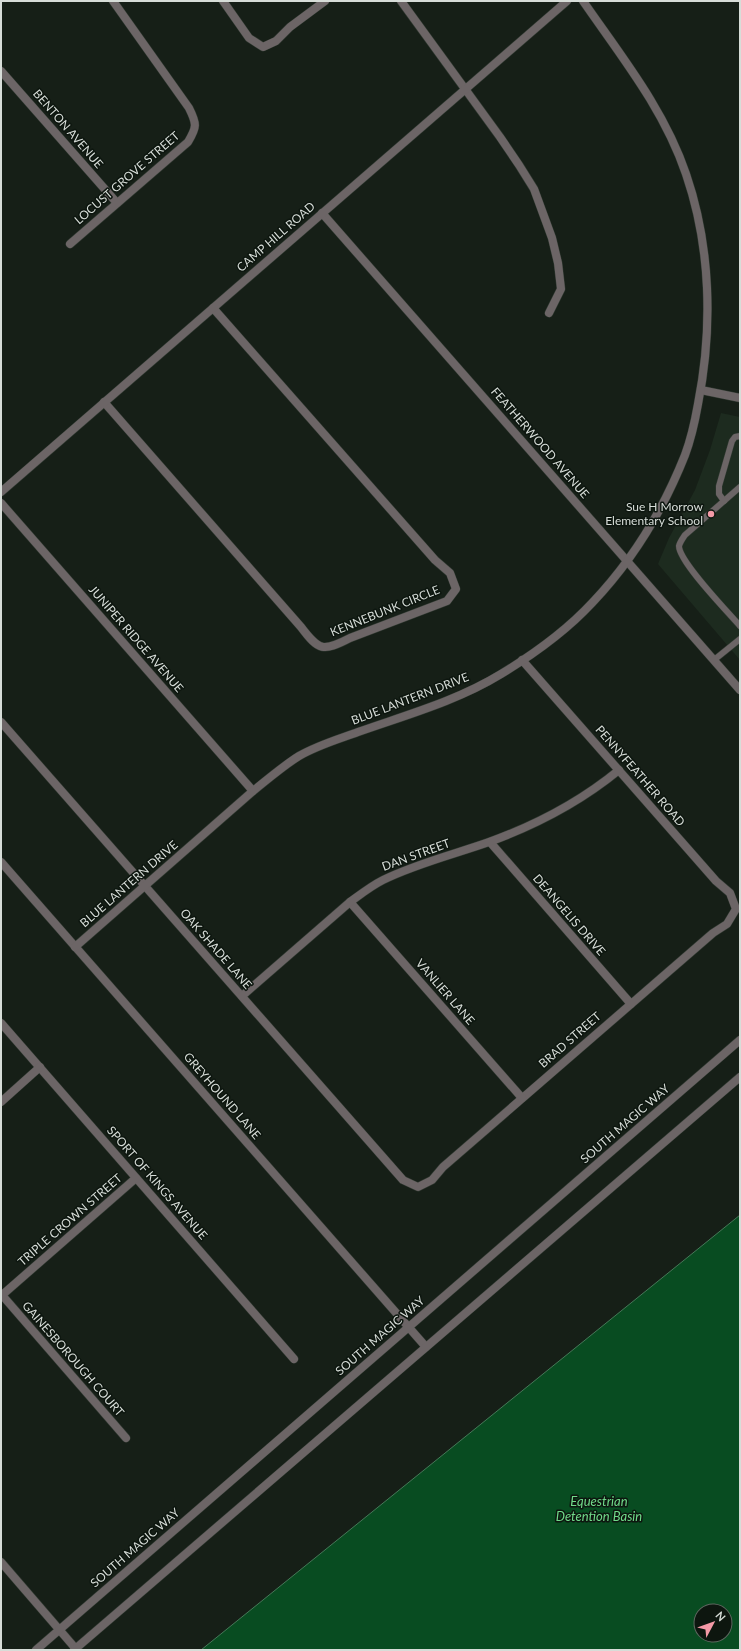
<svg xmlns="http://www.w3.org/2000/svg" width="741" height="1651" font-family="Lato,sans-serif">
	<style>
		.built { fill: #1d2b1f }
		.water { fill: #084c21; stroke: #467858; fill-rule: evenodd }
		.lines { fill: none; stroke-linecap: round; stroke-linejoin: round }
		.service-casing { stroke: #313a32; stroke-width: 7 }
		.minor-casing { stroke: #313a32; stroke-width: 9 }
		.tertiary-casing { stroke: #313a32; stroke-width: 9 }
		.service { stroke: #6c6566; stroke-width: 6 }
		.minor { stroke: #6c6566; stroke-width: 8 }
		.tertiary { stroke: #6c6566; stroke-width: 8 }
		.poi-dot { fill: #f49aa7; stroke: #0d160f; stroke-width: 1.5 }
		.labels { text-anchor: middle; stroke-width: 3; stroke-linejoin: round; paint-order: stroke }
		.street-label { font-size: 12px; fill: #d7ddd8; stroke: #0d160f }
		.poi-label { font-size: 12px; fill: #d7ddd8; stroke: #0d160f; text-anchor: end }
		.water-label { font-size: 13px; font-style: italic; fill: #70da8a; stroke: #0d160f }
	</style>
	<rect width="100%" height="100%" fill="#161f17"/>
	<polygon class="built" points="721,413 740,417 740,660 658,564 669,538 695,490 710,450"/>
	<path class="water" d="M740 1215V1650H201ZM701 1611H725V1635H701Z"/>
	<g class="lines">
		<g class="service-casing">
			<g id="service">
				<path d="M740 487 685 535C683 538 680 542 679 546 679 562 728 612 740 626"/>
				<polyline points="724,501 719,494 719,486 732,441 735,437 740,436"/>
				<polyline points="714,660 740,639"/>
			</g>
		</g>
		<g class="minor-casing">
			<g id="minor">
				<polyline points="223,1 249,38 263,47 276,41 290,27 325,1"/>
				<polyline points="401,1 500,137 519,165 534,189 552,238 558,263 561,289 549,313"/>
				<polyline points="1,71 117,203"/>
				<polyline points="322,213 740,690"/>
				<path d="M70 244 188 142C197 127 197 124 189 108L113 1"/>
				<polyline points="701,390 740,398"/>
				<path d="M104 402 301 627C319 651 323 652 350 638L447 601 456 589 450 573 435 560 213 308"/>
				<polyline points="1,492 567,1"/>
				<polyline points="1,503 253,791"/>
				<polyline points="1,722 403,1180 418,1187 432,1180 443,1167 713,933 727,924 736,909 730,893 716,881 522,660"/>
				<polyline points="490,842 631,1004"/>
				<polyline points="1,862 426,1347"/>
				<polyline points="350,902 522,1098"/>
				<path d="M75 947 253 791C268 779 283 766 299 756 318 745 339 739 358 732 406 715 457 701 501 674 534 654 566 631 592 603 632 561 664 508 685 455 691 439 695 421 698 404 713 328 711 247 686 174 664 109 621 56 583 1"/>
				<path d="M242 996 350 902C361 894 371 886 383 880 415 864 455 854 489 842 536 825 580 802 619 770"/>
				<polyline points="1,1023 294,1359"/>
				<polyline points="1,1102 40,1067"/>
				<polyline points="2,1295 126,1438"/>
				<polyline points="1,1296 136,1178"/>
				<polyline points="1,1562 76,1649"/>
			</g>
		</g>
		<g class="tertiary-casing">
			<g id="tertiary">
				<polyline points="36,1650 740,1040"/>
				<polyline points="74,1650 740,1077"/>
			</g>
		</g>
		<use href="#service" class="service"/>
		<use href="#minor" class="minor"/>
		<use href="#tertiary" class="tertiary"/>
	</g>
	<circle class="poi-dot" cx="711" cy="514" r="4"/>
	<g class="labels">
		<g class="street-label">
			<text transform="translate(68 129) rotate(49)" y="4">BENTON AVENUE</text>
			<text transform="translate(127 178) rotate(-41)" y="4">LOCUST GROVE STREET</text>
			<text transform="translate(276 237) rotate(-41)" y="4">CAMP HILL ROAD</text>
			<text transform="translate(540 443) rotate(49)" y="4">FEATHERWOOD AVENUE</text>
			<text transform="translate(385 611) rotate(-22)" y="4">KENNEBUNK CIRCLE</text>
			<text transform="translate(136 639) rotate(49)" y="4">JUNIPER RIDGE AVENUE</text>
			<text transform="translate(410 699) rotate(-21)" y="4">BLUE LANTERN DRIVE</text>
			<text transform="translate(640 776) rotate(49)" y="4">PENNYFEATHER ROAD</text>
			<text transform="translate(416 855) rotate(-20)" y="4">DAN STREET</text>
			<text transform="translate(129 884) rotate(-41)" y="4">BLUE LANTERN DRIVE</text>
			<text transform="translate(569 915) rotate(49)" y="4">DEANGELIS DRIVE</text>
			<text transform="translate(216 949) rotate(49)" y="4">OAK SHADE LANE</text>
			<text transform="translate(445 992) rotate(49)" y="4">VANLIER LANE</text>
			<text transform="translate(570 1040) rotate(-41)" y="4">BRAD STREET</text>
			<text transform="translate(222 1096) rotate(49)" y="4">GREYHOUND LANE</text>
			<text transform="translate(625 1124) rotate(-41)" y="4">SOUTH MAGIC WAY</text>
			<text transform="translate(157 1183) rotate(49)" y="4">SPORT OF KINGS AVENUE</text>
			<text transform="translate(70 1220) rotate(-41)" y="4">TRIPLE CROWN STREET</text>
			<text transform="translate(380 1336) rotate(-41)" y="4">SOUTH MAGIC WAY</text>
			<text transform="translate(73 1359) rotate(49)" y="4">GAINESBOROUGH COURT</text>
			<text transform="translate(135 1548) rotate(-41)" y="4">SOUTH MAGIC WAY</text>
		</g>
		<g class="poi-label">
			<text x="703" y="511">Sue H Morrow<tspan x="703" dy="14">Elementary School</tspan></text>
		</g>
		<g class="water-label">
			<text x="599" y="1506">Equestrian<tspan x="599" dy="15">Detention Basin</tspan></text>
		</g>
	</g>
	<rect width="741" height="1651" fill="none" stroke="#d7ddd8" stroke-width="4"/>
	<g transform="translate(713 1623) rotate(49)"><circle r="19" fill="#0d160f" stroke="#5e665f"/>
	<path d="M0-3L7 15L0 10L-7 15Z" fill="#f49aa7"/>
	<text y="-6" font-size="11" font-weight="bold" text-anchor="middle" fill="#d7ddd8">N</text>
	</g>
</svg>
